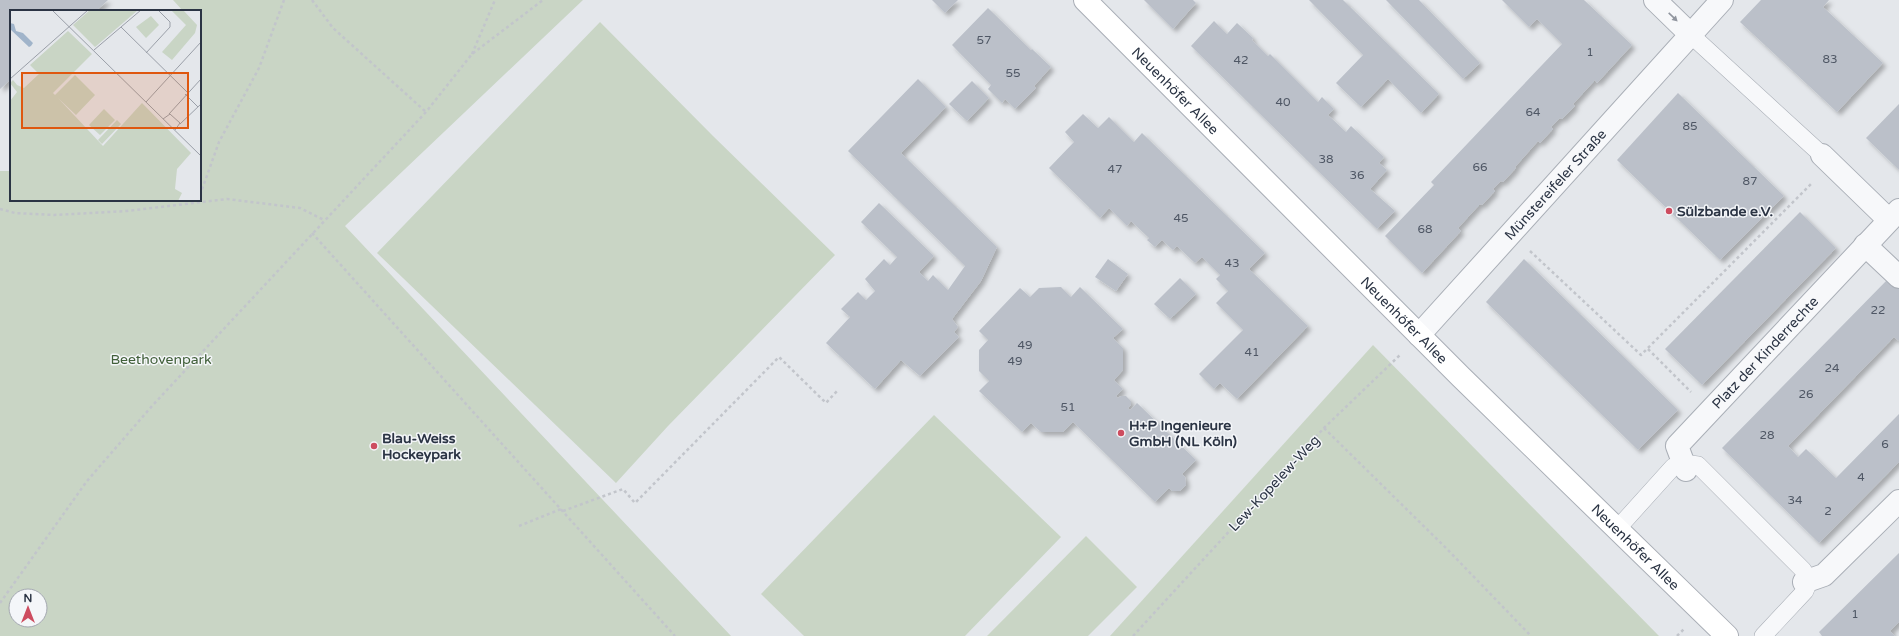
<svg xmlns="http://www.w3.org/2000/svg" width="1899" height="636" font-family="'Varela Round',sans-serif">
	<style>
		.green { fill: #c9d5c5; fill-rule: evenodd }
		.building { fill: #bbc0c9; filter: url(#shadow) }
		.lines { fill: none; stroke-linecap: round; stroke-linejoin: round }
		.lane-casing { stroke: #a9aeb6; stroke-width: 18 }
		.street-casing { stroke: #a9aeb6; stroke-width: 24 }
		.secondary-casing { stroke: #a9aeb6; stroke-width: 24 }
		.path { stroke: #c2c5cb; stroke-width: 2.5; stroke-dasharray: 3 3; stroke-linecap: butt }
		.lane { stroke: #f7f8fa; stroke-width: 17 }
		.street { stroke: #f7f8fa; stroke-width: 22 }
		.secondary { stroke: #fff; stroke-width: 22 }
		.oneway { fill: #91969f }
		.poi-dot { fill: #cd4c5f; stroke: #f4f6f9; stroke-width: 1.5 }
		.labels { text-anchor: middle; stroke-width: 3; stroke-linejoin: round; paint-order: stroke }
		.number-label { font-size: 12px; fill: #4f5765 }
		.street-label { font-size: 14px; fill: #2b3444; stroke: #f4f6f9 }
		.poi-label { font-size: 14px; font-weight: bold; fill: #2b3444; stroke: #f4f6f9; text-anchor: start }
		.park-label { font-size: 14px; fill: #405f39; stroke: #f4f6f9 }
		.inset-road { fill: none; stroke: #9a9fa8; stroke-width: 1 }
		.view { fill: #df570f; fill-opacity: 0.15; stroke: #df570f; stroke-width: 2 }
		.inset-edge { fill: none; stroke: #2b3444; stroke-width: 2 }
	</style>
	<defs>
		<filter id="shadow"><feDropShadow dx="3.5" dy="3.5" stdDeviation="2" flood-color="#0004"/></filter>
	</defs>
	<rect width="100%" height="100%" fill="#e4e7eb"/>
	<g class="green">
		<path d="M173 0H583L345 226 731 636H0V171H11V200H200V11H183ZM16 596H40V620H16Z"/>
		<polygon points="600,22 713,136 835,255 668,426 616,483 377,253"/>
		<polygon points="1373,345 1659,636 1110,636"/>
		<polygon points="934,415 1061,537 965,636 804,636 761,594"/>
		<polygon points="1086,536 1137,587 1088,636 987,636"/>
	</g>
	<g class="building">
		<polygon points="0,0 108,0 96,11 11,11 11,79 0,89"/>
		<polygon points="932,0 958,0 945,13"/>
		<polygon points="1144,0 1193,0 1196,3 1173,29"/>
		<polygon points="1309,0 1343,0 1439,94 1421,113 1388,79 1361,107 1336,83 1363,55"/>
		<polygon points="1386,0 1419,0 1480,63 1463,79"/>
		<polygon points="1502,0 1584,0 1632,45 1597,83 1595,80 1573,104 1575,106 1562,119 1560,118 1551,127 1553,129 1540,143 1538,141 1515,167 1516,168 1503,182 1501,181 1493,189 1495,191 1482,205 1480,204 1458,228 1461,231 1422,273 1385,236 1434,185 1431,182 1562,44 1537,19 1529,27"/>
		<polygon points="1761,0 1829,0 1823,7 1883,63 1837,112 1740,22"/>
		<polygon points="988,8 1031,50 1032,49 1051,67 1034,86 1036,88 1015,109 1005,99 1002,103 988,89 991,85 952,45"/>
		<polygon points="1214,21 1227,34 1237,23 1253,38 1252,40 1268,56 1270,54 1318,102 1322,97 1334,109 1328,115 1346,132 1351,126 1384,157 1379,163 1387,170 1370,189 1395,211 1377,229 1191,46"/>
		<polygon points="918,79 946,107 901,153 997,247 981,281 952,319 958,327 954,332 959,337 920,376 901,360 875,389 826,343 850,317 841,309 858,292 866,300 875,291 865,279 884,259 890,265 897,257 861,222 879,203 934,256 919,272 928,281 933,275 948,290 965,266 848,151"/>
		<polygon points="972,81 989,98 967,121 949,104"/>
		<polygon points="1678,93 1784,196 1720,260 1617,160"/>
		<polygon points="1899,104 1899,170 1866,138"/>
		<polygon points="1083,114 1098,128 1109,117 1134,142 1142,133 1265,253 1249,269 1308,326 1237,399 1220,383 1214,389 1199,374 1243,330 1216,303 1228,291 1216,279 1220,275 1202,257 1195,263 1177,246 1173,250 1162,240 1155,247 1147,240 1149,238 1131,221 1127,226 1109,208 1100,218 1049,168 1074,142 1065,132"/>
		<polygon points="1800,212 1836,248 1702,385 1665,349"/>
		<polygon points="1108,259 1128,274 1116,291 1095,277"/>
		<polygon points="1524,259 1678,410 1638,450 1486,302"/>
		<polygon points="1180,278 1196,294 1170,319 1154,304"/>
		<polygon points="1889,278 1899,287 1899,341 1894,337 1788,446 1798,457 1806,449 1836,478 1899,414 1899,462 1819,543 1722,448"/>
		<polygon points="1061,287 1071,297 1080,287 1123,329 1113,338 1123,348 1123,370 1114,380 1123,389 1116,396 1118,398 1121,396 1126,396 1131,401 1131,405 1128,408 1130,410 1137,403 1196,460 1182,474 1185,477 1186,485 1180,491 1172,491 1169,488 1155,502 1073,422 1063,432 1041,432 1031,423 1022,432 979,391 989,381 979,371 979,350 988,340 979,331 1020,288 1030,297 1039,288"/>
		<polygon points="1899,553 1899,622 1890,631 1895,636 1822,636 1819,632"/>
	</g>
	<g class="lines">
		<g class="lane-casing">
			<g id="lane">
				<polyline points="1691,35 1822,155"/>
				<polyline points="1618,528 1673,467 1683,463 1698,465 1803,570 1809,581 1805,591 1763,636"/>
			</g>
		</g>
		<g class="street-casing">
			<g id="street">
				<polyline points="1655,0 1691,35"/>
				<polyline points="1822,155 1889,220"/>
				<polyline points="1865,245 1899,277"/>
				<path id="s1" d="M1419 335 1722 0"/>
				<path id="s2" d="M1686 470 1677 446 1899 210"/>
				<polyline points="1804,582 1824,575 1899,501"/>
			</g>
		</g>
		<g class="secondary-casing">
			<g id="secondary">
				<path id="s3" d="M1085 0 1461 377 1727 636"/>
			</g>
		</g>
		<g class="path">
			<polyline points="312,0 333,28 426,112"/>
			<polyline points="472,54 495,0"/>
			<polyline points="200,195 219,142 259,68 284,0"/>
			<polyline points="0,209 15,213 54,215 127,211 227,199 300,208 324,220"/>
			<polyline points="312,233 675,636"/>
			<polyline points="1530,251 1641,355 1812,183"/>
			<polyline points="1648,349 1691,392"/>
			<polyline points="1324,428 1447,549 1531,636"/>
			<polyline points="563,511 623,489 635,503 779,357 826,403 837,391"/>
			<polyline points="519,526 561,509"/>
			<polyline points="0,603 87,481 152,406 426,112 472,54 543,0"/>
			<polyline points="1133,636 1324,428 1401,354"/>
			<polyline points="1677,636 1684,629"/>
		</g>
		<use href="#lane" class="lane"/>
		<use href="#street" class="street"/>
		<use href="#secondary" class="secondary"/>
	</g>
	<defs><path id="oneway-solid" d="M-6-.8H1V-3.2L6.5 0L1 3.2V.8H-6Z"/></defs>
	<use class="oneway" href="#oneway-solid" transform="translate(1673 17) rotate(44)"/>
	<g class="poi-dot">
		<circle cx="1669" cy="211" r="4"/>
		<circle cx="1121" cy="433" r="4"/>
		<circle cx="374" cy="446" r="4"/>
	</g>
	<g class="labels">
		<g class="number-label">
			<text x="984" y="44">57</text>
			<text x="1590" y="56">1</text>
			<text x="1830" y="63">83</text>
			<text x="1241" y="64">42</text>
			<text x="1013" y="77">55</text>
			<text x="1283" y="106">40</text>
			<text x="1533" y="116">64</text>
			<text x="1690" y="130">85</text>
			<text x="1326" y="163">38</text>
			<text x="1480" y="171">66</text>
			<text x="1115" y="173">47</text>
			<text x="1357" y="179">36</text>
			<text x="1750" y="185">87</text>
			<text x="1181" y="222">45</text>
			<text x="1425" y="233">68</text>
			<text x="1232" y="267">43</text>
			<text x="1878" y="314">22</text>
			<text x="1025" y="349">49</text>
			<text x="1252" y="356">41</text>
			<text x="1015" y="365">49</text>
			<text x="1832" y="372">24</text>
			<text x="1806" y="398">26</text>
			<text x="1068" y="411">51</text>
			<text x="1767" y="439">28</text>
			<text x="1885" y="448">6</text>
			<text x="1861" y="481">4</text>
			<text x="1795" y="504">34</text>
			<text x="1828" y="515">2</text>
			<text x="1855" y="618">1</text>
		</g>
		<g class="street-label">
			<text dy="5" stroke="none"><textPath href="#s3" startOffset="128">Neuenhöfer Allee</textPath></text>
			<text dy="5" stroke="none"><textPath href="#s1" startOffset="203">Münstereifeler Straße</textPath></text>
			<text dy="5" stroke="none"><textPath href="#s3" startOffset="452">Neuenhöfer Allee</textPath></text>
			<text dy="5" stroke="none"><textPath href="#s2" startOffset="154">Platz der Kinderrechte</textPath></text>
			<text transform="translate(1274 483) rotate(-47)" y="5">Lew-Kopelew-Weg</text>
			<text dy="5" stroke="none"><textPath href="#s3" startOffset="776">Neuenhöfer Allee</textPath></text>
		</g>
		<g class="poi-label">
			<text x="1677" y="216">Sülzbande e.V.</text>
			<text x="1129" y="430">H+P Ingenieure<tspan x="1129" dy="16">GmbH (NL Köln)</tspan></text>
			<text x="382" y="443">Blau-Weiss<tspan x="382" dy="16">Hockeypark</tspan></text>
		</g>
		<g class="park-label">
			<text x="161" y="364">Beethovenpark</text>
		</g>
	</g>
	<g transform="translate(10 10)">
		<rect width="191" height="191" fill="#e4e7eb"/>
		<path d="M80 0H128L85 37 63 15ZM161 0H173L187 15 185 23 162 50 152 42 176 15ZM141 6 149 15 136 28 126 17ZM58 21 82 44 43 83 45 85 65 65 85 85 66 105 48 88 93 136 132 93 181 143 167 159 165 179 172 183 168 191H0V91L7 82 0 73 3 70 7 75 14 78 29 64 20 55ZM94 99 105 110 90 125 79 115ZM107 110 111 114 92 134 88 130Z" fill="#c9d5c5"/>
		<path d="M0 13 4 14 6 21 13 23 23 33 21 36 19 37 0 19Z" fill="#a0b4ca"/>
		<path class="inset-road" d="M42 0 191 146M111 17 177 82M84 40 131 0M136 43 160 17V12L148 0M0 69 78 0M175 84 188 97M136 92 191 32M159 104 191 69M153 109 160 104 170 113 165 120M170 114 191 94"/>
		<path class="view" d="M12 63H178V118H12Z"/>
		<rect width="191" height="191" class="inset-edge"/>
	</g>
	<g transform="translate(28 608)"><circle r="19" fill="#f4f6f9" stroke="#a4a8b1"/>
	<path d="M0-3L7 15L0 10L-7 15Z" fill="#cd4c5f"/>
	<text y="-6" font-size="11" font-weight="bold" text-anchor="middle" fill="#2b3444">N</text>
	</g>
</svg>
